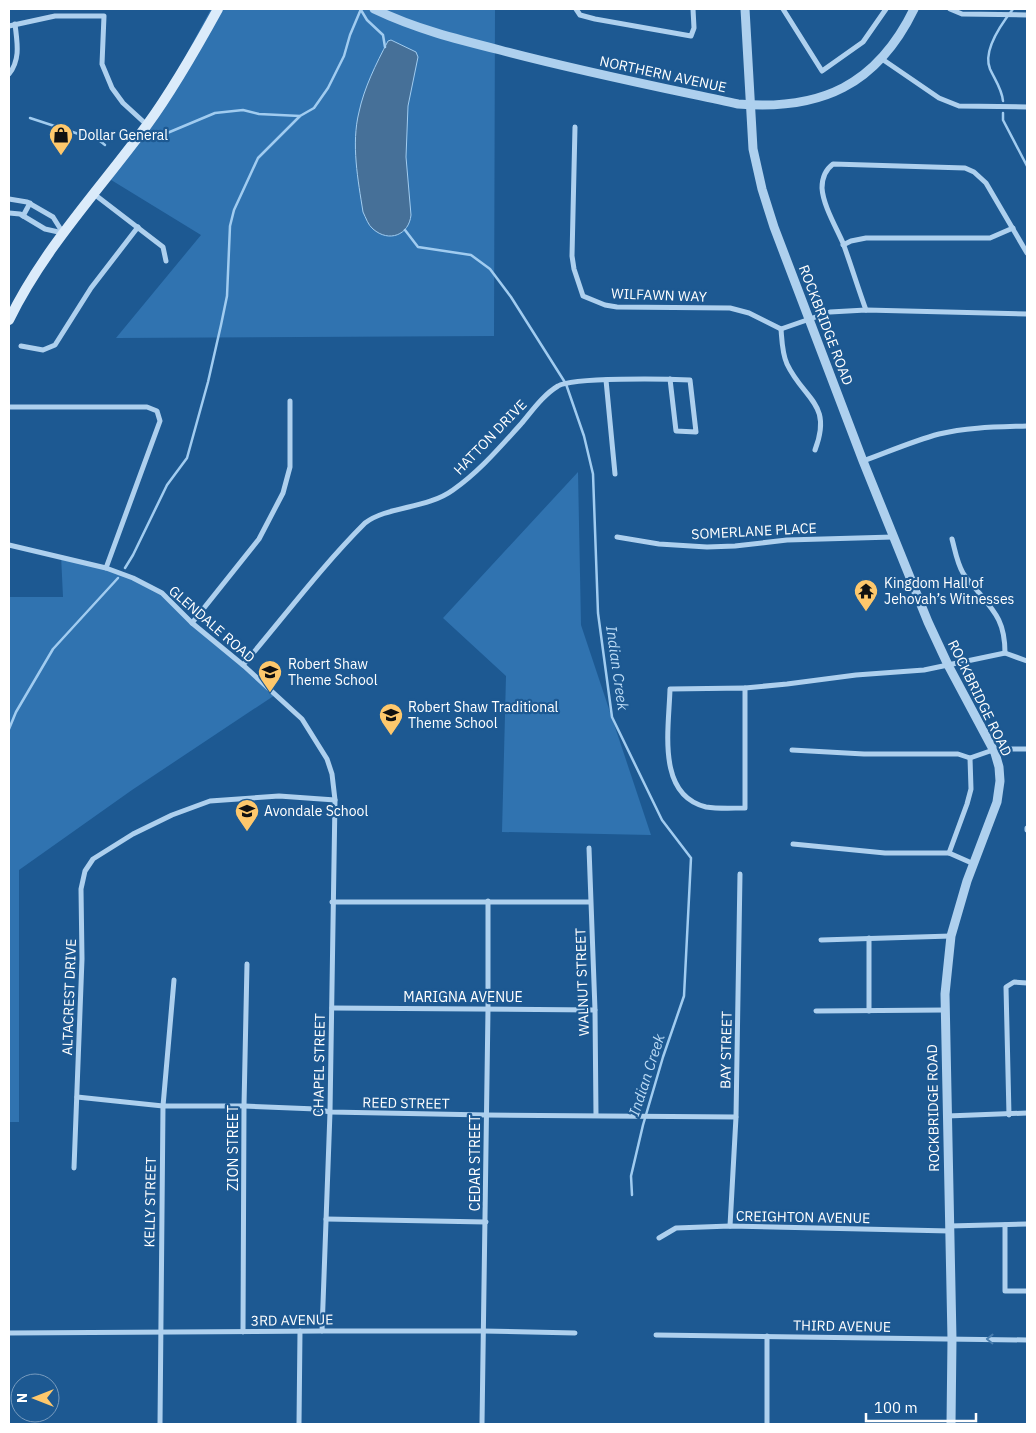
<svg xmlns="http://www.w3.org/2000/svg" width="1036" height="1433" font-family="'IBM Plex Sans',sans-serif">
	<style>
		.green { fill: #3073b0 }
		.water { fill: #467098; stroke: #a1ccf0 }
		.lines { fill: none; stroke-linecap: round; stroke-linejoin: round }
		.stream { stroke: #a1ccf0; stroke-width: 2.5 }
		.minor { stroke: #aed0ee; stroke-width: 5 }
		.tertiary { stroke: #aed0ee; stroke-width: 9 }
		.secondary { stroke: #dbebfa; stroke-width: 10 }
		.oneway { stroke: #487dae }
		.labels { text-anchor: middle; stroke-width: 4.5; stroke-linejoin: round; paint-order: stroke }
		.street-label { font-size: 14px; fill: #fff; stroke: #1d5992 }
		.poi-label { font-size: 14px; fill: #fff; stroke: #1d5992; text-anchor: start }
		.water-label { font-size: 15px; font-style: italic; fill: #badaf5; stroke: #1d5992 }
	</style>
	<rect width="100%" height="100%" fill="#1d5992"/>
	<g class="green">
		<polygon points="211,9 495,9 494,336 116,338 201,235 103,175 167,90"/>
		<polygon points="578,472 581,625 651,835 502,832 506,676 443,618"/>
		<polygon points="61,555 122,572 167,597 275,695 132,790 19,870 19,1122 9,1122 9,597 63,597"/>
	</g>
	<path class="water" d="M391 40 416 52 418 57 408 106 406 157 411 215C409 235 389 243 373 229 368 225 366 218 363 212 358 180 351 144 359 112 364 88 376 64 388 41Z"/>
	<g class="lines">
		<g class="stream">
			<polyline points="361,10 367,20 383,35 385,47"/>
			<path d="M1003 101C1002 89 995 80 990 69 982 50 1002 23 1013 9"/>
			<polyline points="1003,113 1003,120 1027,166"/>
			<polyline points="30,118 100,141 105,145"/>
			<polyline points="153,139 215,113 243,110 259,114 300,116"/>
			<polyline points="405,230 418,247 471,255 490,269 511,297 566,384 584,436 593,474 598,613 612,717 662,820 691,858 684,996 663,1057 643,1125 631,1176 632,1195"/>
			<polyline points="125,568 133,555 167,485 187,458 208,382 221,325 227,296 230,226 234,210 258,158 300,116 314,108 328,88 344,56 350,35 361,9"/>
			<polyline points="9,729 16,712 53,649 118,578"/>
		</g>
		<g class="minor">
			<polyline points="576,9 580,15 595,19 691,36 694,28 693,9"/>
			<polyline points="783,9 822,71 863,42 886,9"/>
			<polyline points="950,9 962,14 1027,15"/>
			<polyline points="9,26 55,16 104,16 102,64 112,88 123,103 147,125"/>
			<polyline points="882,59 939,98 959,106 1027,107"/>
			<path d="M9 74C21 59 17 42 15 24"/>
			<polyline points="575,127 572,256 574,269 583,296 605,305 617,307 730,308 749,313 781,329 830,312 866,310 1027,314"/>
			<polyline points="94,194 163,247 166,261"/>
			<polyline points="9,199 27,202 53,217 63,233"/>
			<polyline points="9,213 20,214 45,229 63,233"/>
			<polyline points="23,216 30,203"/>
			<polyline points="843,245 851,241 866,238 990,238 1013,228"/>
			<path d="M866 310C858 288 851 265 843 243 836 227 823 205 822 188 822 179 825 170 833 164L965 168 974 172 986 183 1027 253"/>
			<path d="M781 329C782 341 782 353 787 364 804 400 833 403 815 450"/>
			<polyline points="21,346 43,350 55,345 91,288 138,227"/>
			<polyline points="606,380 615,474"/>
			<polyline points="9,407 147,407 157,411 160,421 106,568"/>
			<path d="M863 461C888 452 913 441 939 434 968 427 998 427 1027 426"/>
			<polyline points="617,537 659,544 707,547 735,546 787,540 893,537"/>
			<path d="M952 539C955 550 957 563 963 573 966 578 971 583 975 588 995 612 1005 621 1005 653"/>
			<polyline points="9,545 106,568 133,578 162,593 192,623 243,665 302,719 327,759 332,774 335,800 330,1112 322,1331"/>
			<polyline points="192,623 259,539 283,493 290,467 290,401"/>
			<path d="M243 665C284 617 321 567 365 523 387 506 427 509 453 490 479 472 500 447 521 424 532 411 543 395 558 386 572 377 668 379 690 380L696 432 676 431 670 379"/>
			<path d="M745 688V808C732 808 719 809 706 807 656 795 669 728 670 689Z"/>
			<polyline points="745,688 787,684 856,675 924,670 1005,653 1027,661"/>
			<polyline points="792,750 864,754 958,754 970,758 993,750"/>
			<polyline points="995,753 1007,749 1027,749"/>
			<polyline points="1027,828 1027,830"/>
			<polyline points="793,844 885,853 949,853 974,864"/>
			<polyline points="589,848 595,1010 596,1115"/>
			<polyline points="949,853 967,804 971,789 970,758"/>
			<polyline points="332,902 590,902"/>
			<polyline points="821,940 951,936"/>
			<polyline points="332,1008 595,1010"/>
			<polyline points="816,1011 945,1010"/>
			<polyline points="869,1011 869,938"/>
			<polyline points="77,1097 163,1106 244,1106 316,1109 330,1112 486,1115 736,1117"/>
			<polyline points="1009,1115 1006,987 1014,982 1027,983"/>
			<polyline points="947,1116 1027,1113"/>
			<polyline points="74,1168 82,959 81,889 85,871 93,859 133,834 172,815 210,801 279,796 335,800"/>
			<polyline points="326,1219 486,1222"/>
			<polyline points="1005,1225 1005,1291 1027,1291"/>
			<polyline points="730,1226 736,1117 740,874"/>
			<polyline points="949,1226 1027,1224"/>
			<polyline points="659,1238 676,1228 730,1226 950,1231"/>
			<polyline points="243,1332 244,1106 247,964"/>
			<polyline points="9,1333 322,1331 483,1331 575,1333"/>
			<polyline points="656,1335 1027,1340"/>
			<polyline points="767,1336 767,1424"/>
			<polyline points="160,1424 163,1106 174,980"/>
			<polyline points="299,1424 300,1331"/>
			<polyline points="482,1424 488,1009 488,901"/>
		</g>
		<g class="tertiary">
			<path d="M374 9C416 29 456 39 500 50 579 71 659 87 738 104 821 111 877 85 914 9"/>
			<polyline points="745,9 753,149 762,189 774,227 863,461 928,622 948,665 995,753 999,767 1000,781 997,802 967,881 951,936 945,994 952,1339 951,1424"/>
		</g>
		<path class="secondary" d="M9 320C44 248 100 189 147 125 174 88 196 49 218 9"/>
	</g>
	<defs><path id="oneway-chevron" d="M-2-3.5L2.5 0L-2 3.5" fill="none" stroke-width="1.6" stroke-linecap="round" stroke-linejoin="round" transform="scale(1.25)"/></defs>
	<use class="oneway" href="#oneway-chevron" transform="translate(990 1339) rotate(-179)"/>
	<defs>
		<g id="shop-pin" transform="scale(1.25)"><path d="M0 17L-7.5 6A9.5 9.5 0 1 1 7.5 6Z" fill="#fec86c" stroke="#1d5992"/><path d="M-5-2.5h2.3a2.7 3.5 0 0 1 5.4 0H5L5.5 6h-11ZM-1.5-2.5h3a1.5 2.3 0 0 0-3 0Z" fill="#111"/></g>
		<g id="temple-pin" transform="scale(1.25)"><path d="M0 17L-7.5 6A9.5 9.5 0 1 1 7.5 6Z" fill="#fec86c" stroke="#1d5992"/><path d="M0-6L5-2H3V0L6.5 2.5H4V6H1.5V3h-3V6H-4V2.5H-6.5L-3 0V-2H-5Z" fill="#111"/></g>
		<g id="school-pin" transform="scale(1.25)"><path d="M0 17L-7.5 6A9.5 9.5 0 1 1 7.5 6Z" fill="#fec86c" stroke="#1d5992"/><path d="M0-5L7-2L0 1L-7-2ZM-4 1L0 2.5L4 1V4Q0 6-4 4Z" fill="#111"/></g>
	</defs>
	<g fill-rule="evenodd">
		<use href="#shop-pin" x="61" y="135"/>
		<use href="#temple-pin" x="866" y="591"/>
		<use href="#school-pin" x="270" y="672"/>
		<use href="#school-pin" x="391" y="715"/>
		<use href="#school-pin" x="247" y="811"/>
	</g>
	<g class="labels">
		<g class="street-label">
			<text transform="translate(663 74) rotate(12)" y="5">NORTHERN AVENUE</text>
			<text transform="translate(659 295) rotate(2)" y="5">WILFAWN WAY</text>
			<text transform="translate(826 325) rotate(69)" y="5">ROCKBRIDGE ROAD</text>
			<text transform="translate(490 437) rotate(-46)" y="5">HATTON DRIVE</text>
			<text transform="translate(754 531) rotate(-3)" y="5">SOMERLANE PLACE</text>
			<text transform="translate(212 624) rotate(41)" y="5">GLENDALE ROAD</text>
			<text transform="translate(980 698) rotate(64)" y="5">ROCKBRIDGE ROAD</text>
			<text transform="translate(582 982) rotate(-92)" y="5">WALNUT STREET</text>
			<text transform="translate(69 997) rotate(-88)" y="5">ALTACREST DRIVE</text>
			<text x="463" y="1002">MARIGNA AVENUE</text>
			<text transform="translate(726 1050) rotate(-89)" y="5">BAY STREET</text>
			<text transform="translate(319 1065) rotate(-89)" y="5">CHAPEL STREET</text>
			<text transform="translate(406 1103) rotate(1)" y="5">REED STREET</text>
			<text transform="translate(933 1108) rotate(-91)" y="5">ROCKBRIDGE ROAD</text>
			<text transform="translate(233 1148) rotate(-90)" y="5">ZION STREET</text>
			<text transform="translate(475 1163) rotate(-90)" y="5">CEDAR STREET</text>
			<text transform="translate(150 1202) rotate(-89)" y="5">KELLY STREET</text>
			<text transform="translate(803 1217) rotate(1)" y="5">CREIGHTON AVENUE</text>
			<text transform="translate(292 1320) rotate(-1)" y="5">3RD AVENUE</text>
			<text transform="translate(842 1326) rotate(1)" y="5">THIRD AVENUE</text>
		</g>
		<g class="poi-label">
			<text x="78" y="140">Dollar General</text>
			<text x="884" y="588">Kingdom Hall of<tspan x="884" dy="16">Jehovah’s Witnesses</tspan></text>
			<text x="288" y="669">Robert Shaw<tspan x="288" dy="16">Theme School</tspan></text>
			<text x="408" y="712">Robert Shaw Traditional<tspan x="408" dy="16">Theme School</tspan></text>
			<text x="264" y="816">Avondale School</text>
		</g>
		<g class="water-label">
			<text transform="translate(617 668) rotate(82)" y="5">Indian Creek</text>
			<text transform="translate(647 1075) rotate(-72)" y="5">Indian Creek</text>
		</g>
	</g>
	<rect width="1036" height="1433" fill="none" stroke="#ffffff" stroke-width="20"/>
	<g transform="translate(35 1398) rotate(270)"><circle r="24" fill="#1d5992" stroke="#779bbe"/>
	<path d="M0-4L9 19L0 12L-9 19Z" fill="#fec86c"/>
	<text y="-8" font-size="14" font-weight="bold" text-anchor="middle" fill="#ffffff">N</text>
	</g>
	<path d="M866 1413v8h110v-8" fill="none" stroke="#ffffff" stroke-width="2.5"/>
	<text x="874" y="1413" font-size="15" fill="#ffffff" stroke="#1d5992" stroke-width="4" paint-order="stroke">100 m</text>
</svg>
